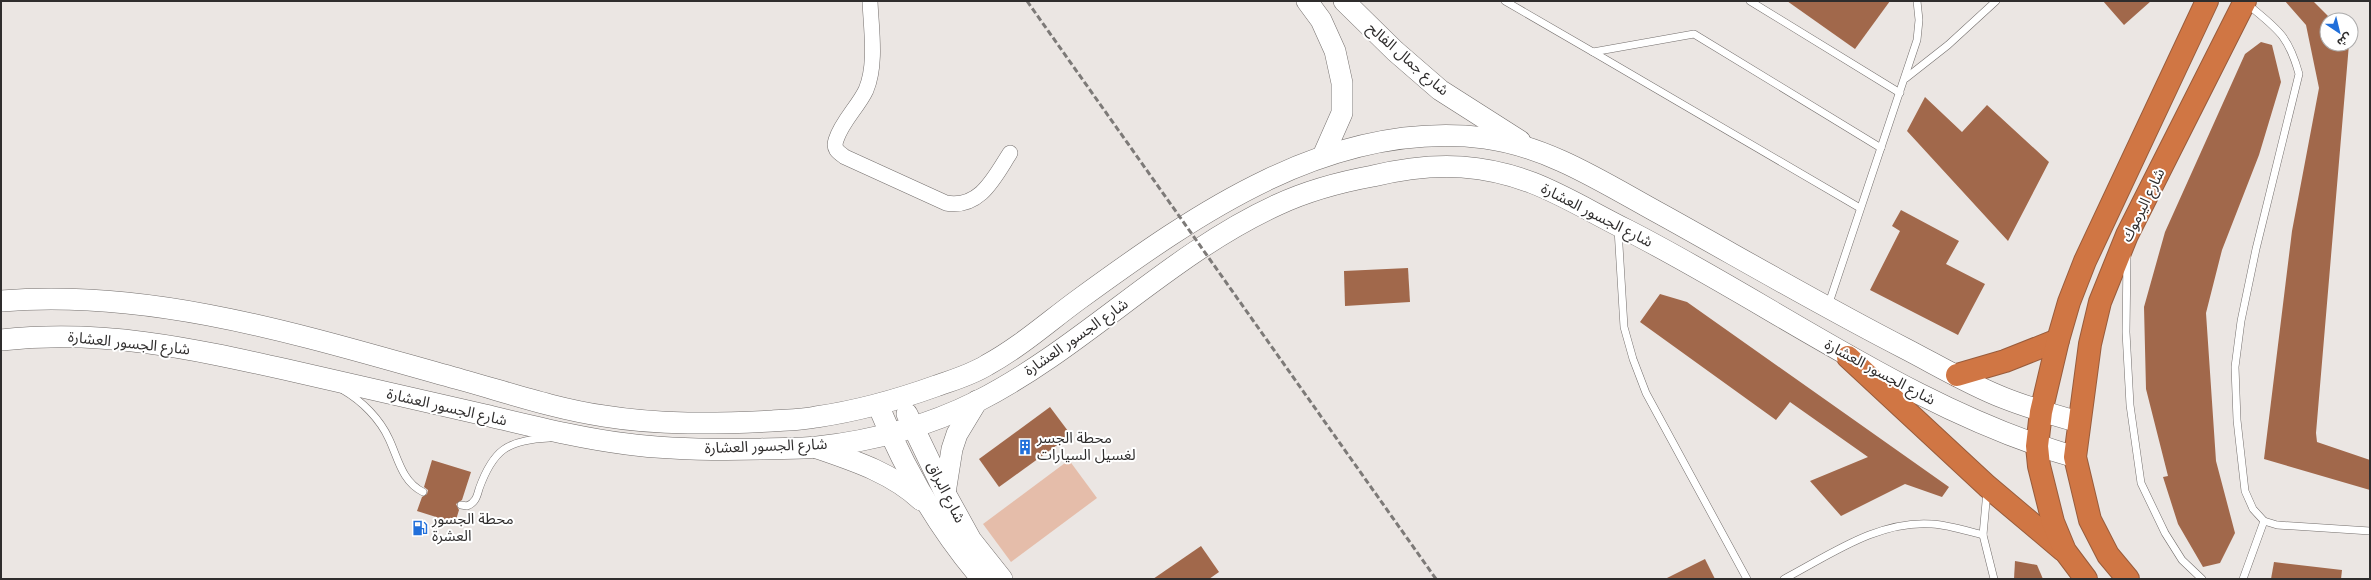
<svg xmlns="http://www.w3.org/2000/svg" width="2371" height="580" font-family="'Space Grotesk','Noto Sans Arabic',sans-serif">
	<style>
		.pitch { fill: #e5bdaa }
		.building { fill: #a1684b }
		.lines { fill: none; stroke-linecap: round; stroke-linejoin: round }
		.lane-casing { stroke: #736e6c; stroke-width: 8 }
		.street-casing { stroke: #736e6c; stroke-width: 16 }
		.secondary-casing { stroke: #736e6c; stroke-width: 22 }
		.highway-casing { stroke: #985c3c; stroke-width: 24 }
		.lane { stroke: #fff; stroke-width: 7 }
		.street { stroke: #fff; stroke-width: 15 }
		.secondary { stroke: #fff; stroke-width: 21 }
		.highway { stroke: #d07644; stroke-width: 22 }
		.rail { stroke: #7d7a78; stroke-width: 3; stroke-dasharray: 6 3; stroke-linecap: butt }
		.labels { text-anchor: middle; stroke-width: 4; stroke-linejoin: round; paint-order: stroke }
		.street-label { font-size: 15px; fill: #2f2d2d; stroke: #fff }
		.poi-label { font-size: 15px; fill: #2f2d2d; stroke: #fff; text-anchor: start }
	</style>
	<rect width="100%" height="100%" fill="#ebe6e3"/>
	<polygon class="pitch" points="1069,460 1097,498 1011,562 983,524"/>
	<g class="building">
		<polygon points="1787,1 1890,1 1855,49"/>
		<polygon points="2103,1 2151,1 2124,25"/>
		<polygon points="2285,1 2313,1 2332,20 2327,20 2327,44 2349,44 2316,433 2317,442 2370,460 2370,490 2264,459 2292,231 2319,88 2306,25"/>
		<polygon points="2261,42 2272,45 2281,82 2259,155 2222,250 2206,313 2216,461 2235,533 2220,563 2203,567 2178,524 2163,477 2168,476 2146,389 2144,307 2165,232 2245,54"/>
		<polygon points="1925,97 1962,132 1987,105 2049,162 2008,241 1907,131"/>
		<polygon points="1901,210 1959,241 1946,264 1985,284 1958,335 1870,290 1900,231 1892,226"/>
		<polygon points="1408,268 1410,302 1345,306 1344,271"/>
		<polygon points="1660,294 1687,302 1949,487 1942,497 1905,484 1841,516 1810,481 1868,457 1790,402 1776,420 1640,322"/>
		<polygon points="1050,407 1071,435 999,487 979,459"/>
		<polygon points="432,460 471,472 462,500 456,504 459,510 455,523 417,511 422,497 427,494 428,490 424,487"/>
		<polygon points="1201,546 1219,572 1209,579 1153,579"/>
		<polygon points="1705,559 1715,579 1665,579"/>
		<polygon points="2015,561 2037,565 2043,579 2014,579"/>
		<polygon points="2274,562 2342,570 2341,579 2271,579"/>
	</g>
	<g class="lines">
		<g class="lane-casing">
			<g id="lane">
				<polyline points="1505,1 1593,52 1694,34 1881,148"/>
				<polyline points="1750,1 1900,93"/>
				<polyline points="1593,52 1860,208"/>
				<polyline points="1906,78 1948,45 1996,1"/>
				<polyline points="1618,229 1624,327 1633,359 1646,393 1747,579"/>
				<polyline points="2127,257 2126,332 2130,405 2141,483 2165,533 2182,560 2202,579"/>
				<polyline points="1828,306 1917,40 1919,20 1917,1"/>
				<path d="M343 390C362 401 380 419 389 439 398 458 402 482 423 492"/>
				<polyline points="1987,491 1983,535 1994,579"/>
				<path d="M461 505 467 506C475 503 477 497 479 489 493 450 507 440 549 438"/>
				<polyline points="2264,521 2277,525 2370,531"/>
				<path d="M1784 579C1830 555 1878 520 1932 524 1949 525 1967 531 1983 535"/>
				<path d="M2243 579 2264 521 2253 509 2245 491 2237 420 2235 367 2241 321 2256 249 2299 74C2288 34 2277 29 2246 3"/>
			</g>
		</g>
		<g class="street-casing">
			<path id="street" d="M870 1C871 28 877 64 866 90 858 107 842 121 836 140 833 149 838 152 845 157L946 203C980 209 994 178 1010 153"/>
		</g>
		<g class="secondary-casing">
			<g id="secondary">
				<polyline points="1307,1 1321,20 1335,51 1342,83 1342,113 1323,156"/>
				<polyline points="1344,1 1395,51 1440,90 1520,141"/>
				<path d="M1 301C158 288 313 339 462 380 509 393 556 409 604 416 659 425 716 424 772 421 786 420 802 420 816 417 857 411 897 400 936 386 953 380 971 375 987 365 1020 347 1048 322 1078 300 1196 214 1330 119 1485 138 1552 147 1610 187 1668 218 1747 262 1824 307 1904 348 1937 365 1970 385 2004 398 2029 408 2054 415 2079 422"/>
				<path d="M1 340C104 329 189 348 288 370 354 385 419 400 485 415 532 426 579 438 627 444 671 450 717 450 761 449 780 448 799 449 817 447 872 441 928 426 978 401 1084 347 1168 255 1277 205 1307 191 1340 182 1373 176 1402 169 1432 165 1462 167 1530 172 1569 201 1627 230 1776 306 1913 410 2075 457"/>
				<path d="M878 405C903 466 938 528 982 579"/>
				<polyline points="907,414 945,493 971,540 1002,579"/>
				<path d="M817 448C855 461 892 473 921 500"/>
				<polyline points="945,493 952,449 957,434 977,401"/>
			</g>
		</g>
		<g class="highway-casing">
			<g id="highway">
				<polyline points="1848,357 1987,486 2063,550"/>
				<polyline points="1957,375 2005,361 2058,340"/>
				<polyline points="2086,579 2065,551 2053,522 2039,466 2037,446 2041,412 2058,340 2069,302 2085,261 2207,1"/>
				<polyline points="2128,579 2108,555 2090,520 2075,457 2090,344 2100,302 2127,235 2245,1"/>
			</g>
		</g>
		<use href="#lane" class="lane"/>
		<use href="#street" class="street"/>
		<use href="#secondary" class="secondary"/>
		<use href="#highway" class="highway"/>
		<polyline class="rail" points="1027,1 1436,579"/>
	</g>
	<defs>
		<g id="building-bare" transform="scale(1.2)"><path d="M-4-6H4V6H1V3H-1V6H-4ZM-2.5-4.3h1.7v1.8h-1.7ZM.8-4.3h1.7v1.8H.8ZM-2.5-1h1.7V.8h-1.7ZM.8-1h1.7V.8H.8Z" fill="#216fda" stroke="#fff" stroke-width="2.5" paint-order="stroke"/></g>
		<g id="fuel-bare" transform="scale(1.2)"><path d="M-5.5-6h7V0h2V4h1.3V-2.5L3-4.5l.8-.8L6-3V5H2.5V1h-1V6h-7ZM-4.2-4.7v3.2H.2V-4.7Z" fill="#216fda" stroke="#fff" stroke-width="2.5" paint-order="stroke"/></g>
	</defs>
	<g fill-rule="evenodd">
		<use href="#building-bare" x="1025" y="447"/>
		<use href="#fuel-bare" x="420" y="528"/>
	</g>
	<g class="labels">
		<g class="street-label">
			<text transform="translate(1408 59) rotate(41)" y="5">شارع جمال الفالح</text>
			<text transform="translate(2143 205) rotate(-64)" y="5">شارع اليرموك</text>
			<text transform="translate(1597 215) rotate(27)" y="5">شارع الجسور العشارة</text>
			<text transform="translate(1076 337) rotate(-35)" y="5">شارع الجسور العشارة</text>
			<text transform="translate(129 343) rotate(6)" y="5">شارع الجسور العشارة</text>
			<text transform="translate(1880 372) rotate(28)" y="5">شارع الجسور العشارة</text>
			<text transform="translate(447 407) rotate(13)" y="5">شارع الجسور العشارة</text>
			<text transform="translate(766 446) rotate(-2)" y="5">شارع الجسور العشارة</text>
			<text transform="translate(946 492) rotate(63)" y="5">شارع البراق</text>
		</g>
		<g class="poi-label">
			<text x="1037" y="443">محطة الجسر<tspan x="1037" dy="17">لغسيل السيارات</tspan></text>
			<text x="432" y="524">محطة الجسور<tspan x="432" dy="17">العشرة</tspan></text>
		</g>
	</g>
	<rect width="2371" height="580" fill="none" stroke="#2f2d2d" stroke-width="4"/>
	<g transform="translate(2339 32) rotate(145)"><circle r="19" fill="#ffffff" stroke="#acabab"/>
	<path d="M0-3L7 15L0 10L-7 15Z" fill="#216fda"/>
	<text y="-6" font-size="11" font-weight="bold" text-anchor="middle" fill="#2f2d2d">ش</text>
	</g>
</svg>
